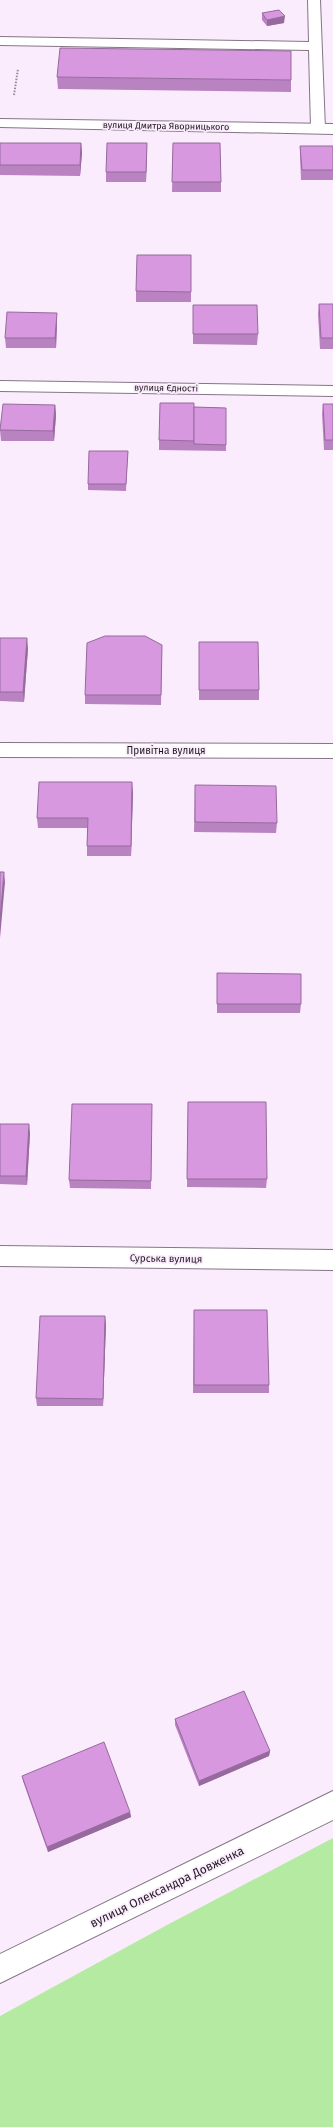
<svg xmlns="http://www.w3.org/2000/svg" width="333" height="2127" font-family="'Fira Sans',sans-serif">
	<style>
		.green { fill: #b4eaa2 }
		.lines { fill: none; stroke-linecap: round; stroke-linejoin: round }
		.service-casing { stroke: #847685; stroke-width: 2 }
		.minor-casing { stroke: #847685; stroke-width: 2 }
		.tertiary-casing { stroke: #847685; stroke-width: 2 }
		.path { stroke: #948995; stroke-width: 2; stroke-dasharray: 1.5 1.5; stroke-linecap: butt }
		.service { fill: #fff; fill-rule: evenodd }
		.minor { fill: #fff; fill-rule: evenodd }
		.tertiary { fill: #fff; fill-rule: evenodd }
		.wall { fill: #b983c1 }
		.shaded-wall { fill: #966a9d }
		.building { fill: #d798e0; stroke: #966a9d }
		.labels { text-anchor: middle; stroke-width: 3.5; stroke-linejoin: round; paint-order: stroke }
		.far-street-label { font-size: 9px; fill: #201a20; stroke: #fbecfd }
		.street-label { font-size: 10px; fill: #201a20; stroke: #fbecfd }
		.near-street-label { font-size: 12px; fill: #201a20; stroke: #fbecfd }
	</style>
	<rect width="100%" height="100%" fill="#fbecfd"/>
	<polygon class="green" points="333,1838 333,2127 0,2127 0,2016 167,1925"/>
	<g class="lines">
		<g class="service-casing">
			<polygon id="service" points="308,0 320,0 325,129 318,133 311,129 309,50 0,45 0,37 309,42"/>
		</g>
		<g class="minor-casing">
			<g id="minor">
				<polygon points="0,119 333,124 333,134 0,127"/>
				<polygon points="0,381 333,386 333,396 0,391"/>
				<polygon points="0,743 333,744 333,758 0,757"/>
				<polygon points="333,1791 333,1820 0,1983 0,1954"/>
			</g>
		</g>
		<g class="tertiary-casing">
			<polygon id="tertiary" points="0,1246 333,1250 333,1270 0,1266"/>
		</g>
		<polyline class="path" points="14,95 18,69"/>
		<use href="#service" class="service"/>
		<use href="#minor" class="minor"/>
		<use href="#tertiary" class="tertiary"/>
	</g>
	<g class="wall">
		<polygon points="262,13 284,23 267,26 262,20"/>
		<polygon points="57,77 291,80 291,92 58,89"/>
		<polygon points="0,143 81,143 82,153 80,176 0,175"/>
		<polygon points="147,143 146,182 106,182 106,172"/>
		<polygon points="173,143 221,182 221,192 172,192"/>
		<polygon points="300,146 333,146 333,180 301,180 300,156"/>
		<polygon points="191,255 191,302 136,302 136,291"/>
		<polygon points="319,304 333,304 333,349 320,349 318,314"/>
		<polygon points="193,305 258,334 257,345 193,344"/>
		<polygon points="57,323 56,348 6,348 5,338"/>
		<polygon points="323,404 333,404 333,450 324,450 322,414"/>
		<polygon points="55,405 56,415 54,441 1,441 0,430"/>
		<polygon points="194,407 226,408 226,451 159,450 159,440"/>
		<polygon points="128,451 126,491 88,490 88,484"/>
		<polygon points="0,638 28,648 24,702 0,701"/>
		<polygon points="199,642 259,690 259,700 199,700"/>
		<polygon points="162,645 161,705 85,704 85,695"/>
		<polygon points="195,785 277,823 276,833 194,832"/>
		<polygon points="133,792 131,856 87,856 87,828 38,828 37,818"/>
		<polygon points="217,973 301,1004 300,1013 217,1013"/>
		<polygon points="188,1102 267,1179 266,1188 187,1187"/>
		<polygon points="152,1104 151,1189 70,1188 69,1180"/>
		<polygon points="0,1124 30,1133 27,1185 0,1184"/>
		<polygon points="194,1310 269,1385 269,1393 193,1393"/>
		<polygon points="106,1324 103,1406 37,1406 36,1398"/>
		<polygon points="175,1719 270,1751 269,1756 199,1786 175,1725"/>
		<polygon points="22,1776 130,1812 131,1817 48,1852 23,1781"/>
	</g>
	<g class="shaded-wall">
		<polygon points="285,16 284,23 267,26 267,20"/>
		<polygon points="81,143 82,153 80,176 80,165"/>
		<polygon points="147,143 147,153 146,182 146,172"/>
		<polygon points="57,313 57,323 56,348 55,338"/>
		<polygon points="55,405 56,415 54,441 53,431"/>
		<polygon points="27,638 28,648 24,702 23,692"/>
		<polygon points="132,782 133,792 131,856 131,846"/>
		<polygon points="4,872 5,882 0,938 0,920"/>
		<polygon points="29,1124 30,1133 27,1185 26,1176"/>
		<polygon points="105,1316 106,1324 103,1406 103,1399"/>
		<polygon points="270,1751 269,1756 199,1786 199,1781"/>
		<polygon points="130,1812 131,1817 48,1852 47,1847"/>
	</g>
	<g class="building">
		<polygon points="279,10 285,16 267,20 262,13"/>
		<polygon points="60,48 291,51 291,80 57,77"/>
		<polygon points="0,143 81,143 80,165 0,165"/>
		<polygon points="107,143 147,143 146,172 106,172"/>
		<polygon points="173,143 220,143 221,182 172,182"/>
		<polygon points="300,146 333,146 333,170 302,170"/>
		<polygon points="137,255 191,255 191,292 136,291"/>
		<polygon points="319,304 333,304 333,338 321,338"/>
		<polygon points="193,305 257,305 258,334 193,334"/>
		<polygon points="7,312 57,313 55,338 5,338"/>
		<polygon points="160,403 194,403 194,441 159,440"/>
		<polygon points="3,404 55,405 53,431 0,430"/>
		<polygon points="323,404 333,404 333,440 325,440"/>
		<polygon points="194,407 226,408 226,445 194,444"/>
		<polygon points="89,451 128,451 126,484 88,484"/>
		<polygon points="105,636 145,636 162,645 161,695 85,695 87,643"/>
		<polygon points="0,638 27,638 23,692 0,692"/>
		<polygon points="199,642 258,642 259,690 199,690"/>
		<polygon points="39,782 132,782 131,846 87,846 88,818 37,818"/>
		<polygon points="195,785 276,786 277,823 195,822"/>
		<polygon points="0,872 4,872 0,920"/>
		<polygon points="217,973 301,974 301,1004 217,1004"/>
		<polygon points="188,1102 266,1102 267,1179 187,1179"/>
		<polygon points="72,1104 152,1104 151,1181 69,1180"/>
		<polygon points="0,1124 29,1124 26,1176 0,1176"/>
		<polygon points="194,1310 267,1310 269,1385 194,1385"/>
		<polygon points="40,1316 105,1316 103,1399 36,1398"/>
		<polygon points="244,1691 270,1751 199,1781 175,1719"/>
		<polygon points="104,1742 130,1812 47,1847 22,1776"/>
	</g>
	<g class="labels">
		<g class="far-street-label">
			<text transform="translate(166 126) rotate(1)" y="3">вулиця Дмитра Яворницького</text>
			<text transform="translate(166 388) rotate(1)" y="3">вулиця Єдності</text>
		</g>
		<g class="street-label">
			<text x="166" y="754">Привітна вулиця</text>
			<text transform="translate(166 1258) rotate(1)" y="4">Сурська вулиця</text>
		</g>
		<g class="near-street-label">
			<text transform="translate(167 1887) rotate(-26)" y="4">вулиця Олександра Довженка</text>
		</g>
	</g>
</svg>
